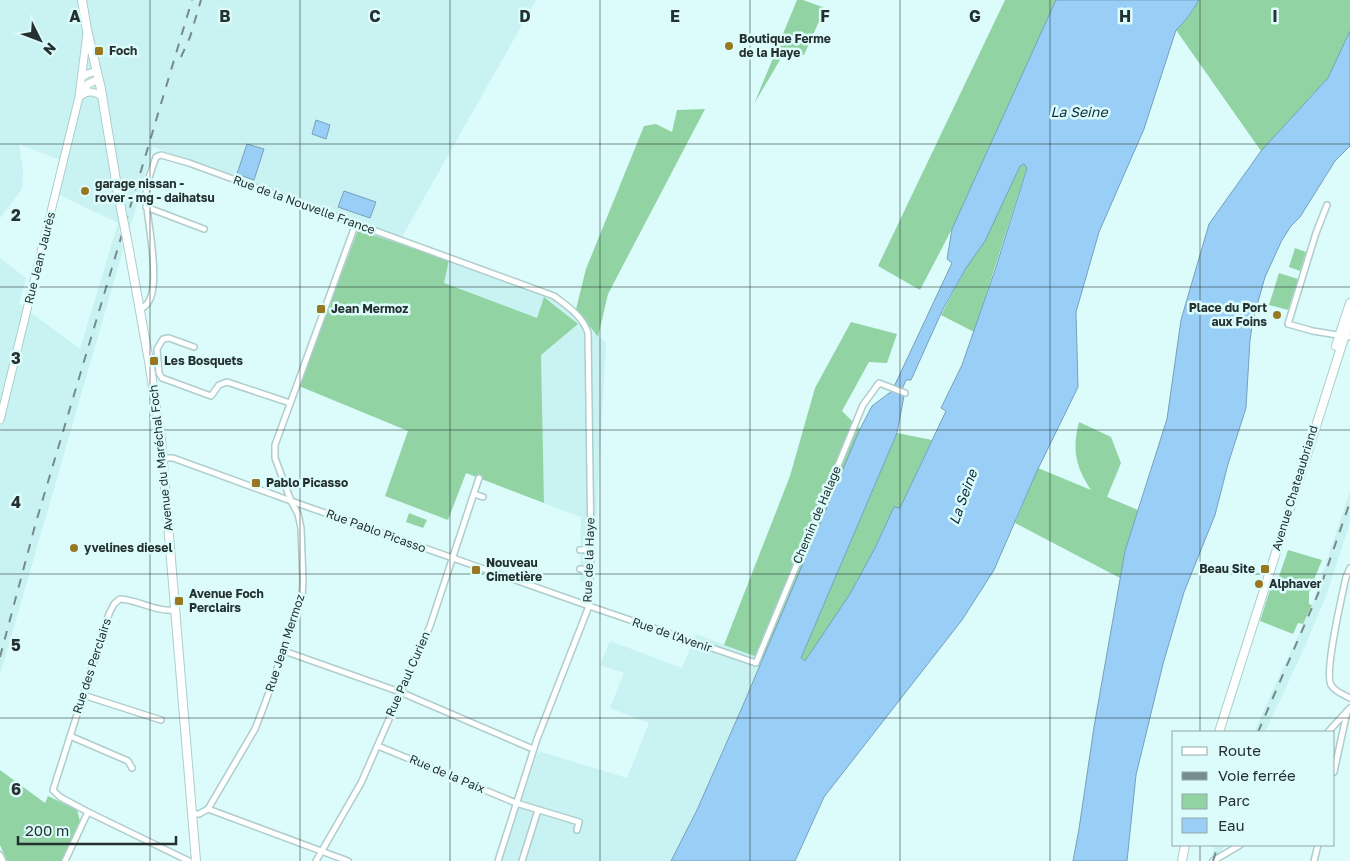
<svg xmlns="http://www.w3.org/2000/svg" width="1350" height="861" font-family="'Golos Text',sans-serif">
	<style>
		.built { fill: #c9f2f2 }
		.green { fill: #91d3a3 }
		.water { fill: #99cff6; stroke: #76a0bb; fill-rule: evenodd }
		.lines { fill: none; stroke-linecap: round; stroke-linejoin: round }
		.minor-casing { stroke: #aecdcc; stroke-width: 8 }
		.secondary-casing { stroke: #aecdcc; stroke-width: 9 }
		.primary-casing { stroke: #aecdcc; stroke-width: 10 }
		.minor { stroke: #fff; stroke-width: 5 }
		.secondary { stroke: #fff; stroke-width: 7 }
		.primary { stroke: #fff; stroke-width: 8 }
		.rail { stroke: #768b8b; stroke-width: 2; stroke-dasharray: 9 9; stroke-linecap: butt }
		.primary-bridge-casing { stroke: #aecdcc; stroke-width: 10; stroke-linecap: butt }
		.primary-bridge { stroke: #fff; stroke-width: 8 }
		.grid { fill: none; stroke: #253131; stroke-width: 1; stroke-opacity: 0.55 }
		.poi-dot { fill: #997721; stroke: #dcfbfb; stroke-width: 2 }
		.labels { text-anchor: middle; stroke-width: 5; stroke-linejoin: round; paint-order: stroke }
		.poi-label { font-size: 12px; font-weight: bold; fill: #253131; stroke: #dcfbfb; text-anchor: start }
		.street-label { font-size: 12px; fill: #253131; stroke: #dcfbfb }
		.water-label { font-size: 14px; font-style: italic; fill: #0d2c40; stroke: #dcfbfb }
		.grid-label { font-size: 16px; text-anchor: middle; font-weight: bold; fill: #253131; stroke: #dcfbfb; stroke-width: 5; stroke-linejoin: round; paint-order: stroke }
	</style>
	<rect width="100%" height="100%" fill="#dcfbfb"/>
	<g class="built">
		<polygon points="0,0 536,0 399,242 358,230 153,147 130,228 125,202 118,223 123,250 0,675 0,258 26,278 19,304 80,349 118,223 58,194 66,162 19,144 23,172 22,189 0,218"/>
		<polygon points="449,260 560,298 598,337 606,342 593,584 580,581 581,517 544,503 541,355 578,324 545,297 537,318 443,283"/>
		<polygon points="1350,491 1350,523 1326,596 1306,644 1265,732 1254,732 1312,605"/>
		<polygon points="696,634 763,659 697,810 671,861 501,861 538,751 627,778 649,723 610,708 624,673 600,665 610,641 682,668"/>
		<polygon points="1215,845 1224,845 1221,854 1211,859"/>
	</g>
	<g class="green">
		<polygon points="797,0 803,0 825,8 804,55 784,53 754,104"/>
		<polygon points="1005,0 1056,0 952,229 920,290 878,266"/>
		<path d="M1199 0H1350V31L1328 78 1261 151 1176 30C1186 21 1192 11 1199 0Z"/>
		<polygon points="705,109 608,294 598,337 576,309 586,269 644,126 656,124 672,132 677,110"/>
		<polygon points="1024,164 1027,167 974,332 941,315 966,268 985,241 1020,165"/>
		<polygon points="358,230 449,260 444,283 537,318 544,297 578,324 541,355 544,503 466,473 448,520 385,496 408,431 299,386"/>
		<polygon points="1295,248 1306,252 1300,271 1289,267"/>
		<polygon points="1279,273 1298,279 1288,310 1269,305"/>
		<polygon points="851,322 897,334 887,363 869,362 842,411 860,429 763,659 724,645 790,476 815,388"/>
		<path d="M1079 422 1111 437 1121 463 1107 497 1138 510 1125 551 1120 578 1015 523 1038 468 1091 490C1075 466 1072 449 1079 422Z"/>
		<polygon points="897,433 932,440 900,508 894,507 875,548 850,594 805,661 801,658"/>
		<polygon points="409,513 427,520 423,528 406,522"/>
		<polygon points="1288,550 1322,560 1309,592 1309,604 1312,605 1303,624 1298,623 1293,634 1260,621 1271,587 1275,588"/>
		<polygon points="0,770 45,803 48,796 77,810 80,821 62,861 7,861 0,845"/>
	</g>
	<g class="water">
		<path d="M1056 0H1199C1192 11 1186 21 1176 30L1144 129 1099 232 1076 312 1078 387 1036 473 994 570 962 620 824 797 795 861H671L697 810 744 703 860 429 872 406 892 391 952 263 947 259 952 229ZM1024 164 1027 168 995 270 962 365 941 408 946 411 900 508 894 507 875 548 850 594 805 661 801 658 897 433 904 396 900 394 906 380H911L943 309 966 268 985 241 1020 166Z"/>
		<polygon points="1350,31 1350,146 1335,161 1300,217 1291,226 1282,240 1265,277 1253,320 1250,340 1246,408 1228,464 1215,515 1184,592 1163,664 1136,775 1127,861 1073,861 1079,829 1094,727 1125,551 1167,419 1181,320 1209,224 1261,151 1328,78"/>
		<polygon points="316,120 330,125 326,139 312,134"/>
		<polygon points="247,144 264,149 254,180 237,174"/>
		<polygon points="344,191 376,202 370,218 338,207"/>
	</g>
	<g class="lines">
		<g class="minor-casing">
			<g id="minor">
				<polyline points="1327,205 1316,233 1288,324 1313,331 1350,337"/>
				<polyline points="146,207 204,229"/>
				<path d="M139 309C168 304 145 215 146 195 146 182 152 169 156 157L161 155 189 163 554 296C567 306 583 316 588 333L591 549 589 606 537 739 498 861"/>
				<polyline points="194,347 169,338 163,339 157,349 159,373 162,378 211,396 219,385 227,382 290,403"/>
				<polyline points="163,458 173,458 291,501 589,606 756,663 863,405 879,383 905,393"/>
				<polyline points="474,494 483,497"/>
				<polyline points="580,550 591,549"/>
				<path d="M1350 568 1346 577C1342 596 1324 672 1331 685 1334 691 1344 695 1350 698"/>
				<polyline points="580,569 590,570"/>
				<path d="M175 610C155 612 139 600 120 599L114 604 109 614 53 790 60 797 88 812 189 861"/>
				<polyline points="284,651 400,692 533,749"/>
				<polyline points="83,695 161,720"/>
				<polyline points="1328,732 1350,708"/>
				<polyline points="70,736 128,761 132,768"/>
				<polyline points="378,746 516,803 579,822 577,830"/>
				<polyline points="1334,772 1347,712"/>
				<polyline points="208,809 348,861"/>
				<polyline points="193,814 199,814 208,809 255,729 264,706 302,597 303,581 301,528 298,514 291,501 275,458 275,445 356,223"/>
				<polyline points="0,855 3,861"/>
				<polyline points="65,861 88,812"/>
				<polyline points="316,861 361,783 430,626 479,478"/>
				<polyline points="522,861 538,810"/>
				<polyline points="1213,861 1240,845"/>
				<polyline points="1314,861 1318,845"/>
			</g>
		</g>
		<g class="secondary-casing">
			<g id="secondary">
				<polyline points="82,77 87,74 97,71"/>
				<polyline points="81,95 88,84 99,79"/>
				<path d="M82 95C89 90 94 92 102 96"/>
				<polyline points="0,420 79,97 87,33"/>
			</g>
		</g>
		<g class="primary-casing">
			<g id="primary">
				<polyline points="82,0 87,30 101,89 118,193"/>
				<polyline points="129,250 149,361 161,439 196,861"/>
				<polyline points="1336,346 1350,303"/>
				<polyline points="1219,732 1350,319"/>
				<polyline points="1182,861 1185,845"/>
			</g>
		</g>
		<use href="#minor" class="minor"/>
		<use href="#secondary" class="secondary"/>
		<use href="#primary" class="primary"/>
		<g class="rail">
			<polyline points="181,57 190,37 201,0"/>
			<polyline points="0,657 36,522 192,0"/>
			<polyline points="1258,732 1318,594 1350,502"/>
			<polyline points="1213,861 1218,845"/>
		</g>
		<g class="primary-bridge-casing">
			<polyline id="primary-bridge" points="118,193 129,250"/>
		</g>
		<use href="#primary-bridge" class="primary-bridge"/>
	</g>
	<path class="grid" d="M150 0V861M300 0V861M450 0V861M600 0V861M750 0V861M900 0V861M1050 0V861M1200 0V732M0 144H1350M0 287H1350M0 430H1350M0 574H1350M0 718H1350M1200 845V861"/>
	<g class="poi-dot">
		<circle cx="729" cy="46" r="5"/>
		<rect x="94" y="46" width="10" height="10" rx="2.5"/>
		<circle cx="85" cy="191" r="5"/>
		<rect x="316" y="304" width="10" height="10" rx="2.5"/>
		<circle cx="1277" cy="315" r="5"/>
		<rect x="149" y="356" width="10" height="10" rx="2.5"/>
		<rect x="251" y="478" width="10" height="10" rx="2.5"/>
		<circle cx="74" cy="548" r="5"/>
		<rect x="1260" y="564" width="10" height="10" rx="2.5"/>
		<rect x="471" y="565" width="10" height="10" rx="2.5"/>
		<circle cx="1259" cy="584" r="5"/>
		<rect x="174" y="596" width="10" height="10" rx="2.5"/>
	</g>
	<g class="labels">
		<g class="poi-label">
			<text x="739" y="43">Boutique Ferme<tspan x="739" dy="14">de la Haye</tspan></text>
			<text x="109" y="55">Foch</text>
			<text x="95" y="188">garage nissan -<tspan x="95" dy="14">rover - mg - daihatsu</tspan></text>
			<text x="1267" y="312" text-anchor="end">Place du Port<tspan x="1267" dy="14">aux Foins</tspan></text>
			<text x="331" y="313">Jean Mermoz</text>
			<text x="164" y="365">Les Bosquets</text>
			<text x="266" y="487">Pablo Picasso</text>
			<text x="84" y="552">yvelines diesel</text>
			<text x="486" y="567">Nouveau<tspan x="486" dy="14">Cimetière</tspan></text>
			<text x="1255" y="573" text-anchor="end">Beau Site</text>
			<text x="1269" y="588">Alphaver</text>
			<text x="189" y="598">Avenue Foch<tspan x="189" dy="14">Perclairs</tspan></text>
		</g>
		<g class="street-label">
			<text transform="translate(304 205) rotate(20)" y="4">Rue de la Nouvelle France</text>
			<text transform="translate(40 258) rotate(-76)" y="4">Rue Jean Jaurès</text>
			<text transform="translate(161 458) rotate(-96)" y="4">Avenue du Maréchal Foch</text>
			<text transform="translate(1295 488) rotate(-73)" y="4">Avenue Chateaubriand</text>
			<text transform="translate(817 515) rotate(-67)" y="4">Chemin de Halage</text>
			<text transform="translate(376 531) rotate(20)" y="4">Rue Pablo Picasso</text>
			<text transform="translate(589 560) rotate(-88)" y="4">Rue de la Haye</text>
			<text transform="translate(672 635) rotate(19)" y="4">Rue de l'Avenir</text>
			<text transform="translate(285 643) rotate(-72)" y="4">Rue Jean Mermoz</text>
			<text transform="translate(92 666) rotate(-72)" y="4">Rue des Perclairs</text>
			<text transform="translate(408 674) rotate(-66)" y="4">Rue Paul Curien</text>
			<text transform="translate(447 774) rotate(23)" y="4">Rue de la Paix</text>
		</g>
		<g class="water-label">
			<text x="1079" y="117">La Seine</text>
			<text transform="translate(963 497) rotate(-70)" y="5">La Seine</text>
		</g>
	</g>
	<g class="grid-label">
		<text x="75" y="22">A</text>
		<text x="225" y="22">B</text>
		<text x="375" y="22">C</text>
		<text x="525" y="22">D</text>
		<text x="675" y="22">E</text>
		<text x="825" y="22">F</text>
		<text x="975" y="22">G</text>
		<text x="1125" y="22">H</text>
		<text x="1275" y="22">I</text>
		<text x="16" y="221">2</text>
		<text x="16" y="364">3</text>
		<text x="16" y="508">4</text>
		<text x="16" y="651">5</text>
		<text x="16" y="795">6</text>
	</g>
	<rect x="1172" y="731" width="162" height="115" fill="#dcfbfb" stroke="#93aaaa"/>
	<rect x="1182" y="747" width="25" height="8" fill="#ffffff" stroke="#93aaaa"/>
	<text x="1218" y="756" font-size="15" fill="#253131">Route</text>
	<rect x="1182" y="772" width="25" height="8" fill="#768b8b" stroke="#93aaaa"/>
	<text x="1218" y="781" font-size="15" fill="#253131">Voie ferrée</text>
	<rect x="1182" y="794" width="25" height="15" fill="#91d3a3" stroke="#93aaaa"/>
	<text x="1218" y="806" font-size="15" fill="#253131">Parc</text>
	<rect x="1182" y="818" width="25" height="15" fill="#99cff6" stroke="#93aaaa"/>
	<text x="1218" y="831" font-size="15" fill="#253131">Eau</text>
	<g transform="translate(40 40) rotate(132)" stroke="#dcfbfb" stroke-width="4" paint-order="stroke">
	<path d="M0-4L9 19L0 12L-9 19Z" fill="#253131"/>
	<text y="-8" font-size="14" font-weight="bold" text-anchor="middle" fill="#253131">N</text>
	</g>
	<path d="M18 836v8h158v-8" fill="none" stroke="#253131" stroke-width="2.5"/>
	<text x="25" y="836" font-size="15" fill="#253131" stroke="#dcfbfb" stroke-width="4" paint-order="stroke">200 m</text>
</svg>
